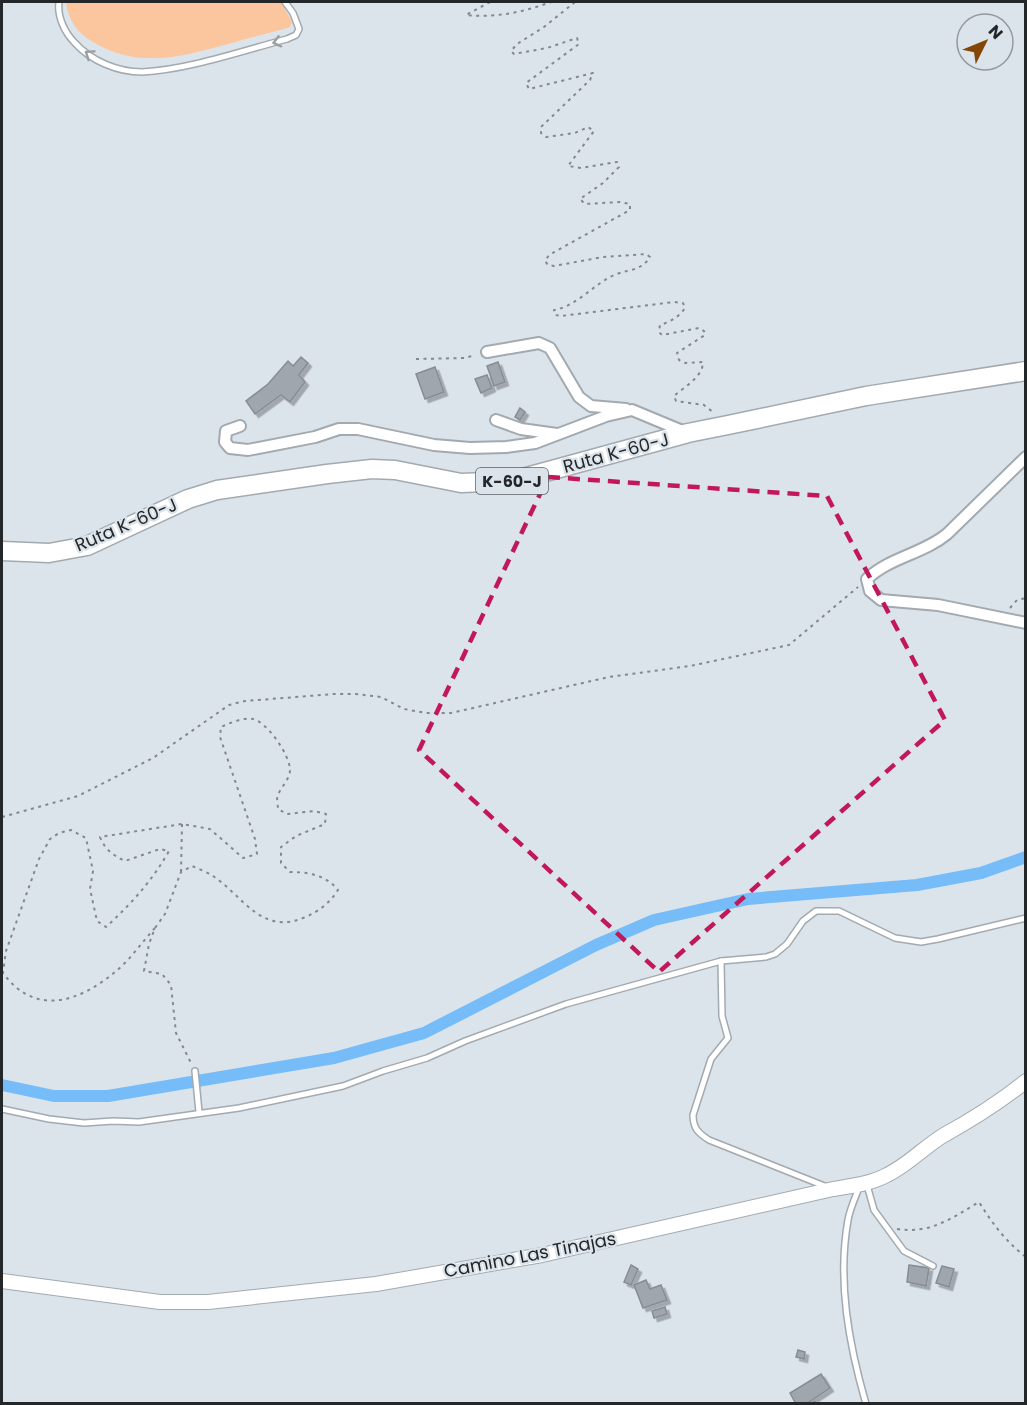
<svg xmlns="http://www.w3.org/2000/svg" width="1027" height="1405" font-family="Poppins,sans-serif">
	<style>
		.green { fill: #fbc59e }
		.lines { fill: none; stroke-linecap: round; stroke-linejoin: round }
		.canal { stroke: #75bcf8; stroke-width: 12 }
		.building { fill: #9fa6ad; stroke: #868d94; stroke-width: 1.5; filter: url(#shadow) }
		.service-casing { stroke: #a2aab0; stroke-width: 8 }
		.minor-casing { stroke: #a2aab0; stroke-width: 14 }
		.tertiary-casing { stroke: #a2aab0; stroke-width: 16 }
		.primary-casing { stroke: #a2aab0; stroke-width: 21 }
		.path { stroke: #82888d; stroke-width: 2; stroke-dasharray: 3 4.5; stroke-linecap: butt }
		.service { stroke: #fff; stroke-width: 5 }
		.minor { stroke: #fff; stroke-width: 10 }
		.tertiary { stroke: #fff; stroke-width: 14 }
		.primary { stroke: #fff; stroke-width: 18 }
		.oneway { stroke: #9c9e9f }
		.marked { fill: none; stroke: #c2185b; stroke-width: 4.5; stroke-dasharray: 12 8; stroke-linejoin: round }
		.labels { text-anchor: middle; stroke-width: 4.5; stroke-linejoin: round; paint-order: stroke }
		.shield { fill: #dce4eb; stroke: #5b6064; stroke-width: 1.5 }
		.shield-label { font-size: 16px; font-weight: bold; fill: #24272a }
		.street-label { font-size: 18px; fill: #24272a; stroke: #dce4eb }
	</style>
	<defs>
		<filter id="shadow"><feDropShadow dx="3.5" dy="3.5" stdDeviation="0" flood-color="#0004"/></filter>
	</defs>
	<rect width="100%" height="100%" fill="#dce4eb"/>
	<path class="green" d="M66 2H281L292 22 290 27C271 33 251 37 232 43 183 56 140 70 93 42 77 33 68 20 66 2Z"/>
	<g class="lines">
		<polyline class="canal" points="2,1085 54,1096 108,1096 334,1058 424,1033 596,945 654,920 748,899 917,885 981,873 1026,857"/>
	</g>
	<g class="building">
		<polygon points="301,357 308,363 299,375 305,382 290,402 281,395 255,414 246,401 268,384 288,361 293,366"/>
		<polygon points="498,362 505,382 494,386 487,366"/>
		<polygon points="435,367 444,392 425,399 416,374"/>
		<polygon points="487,375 492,388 481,393 475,379"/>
		<polygon points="520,408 525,412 520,420 515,417"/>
		<polygon points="631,1265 638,1269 631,1285 624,1282"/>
		<polygon points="909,1265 929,1268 926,1286 907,1282"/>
		<polygon points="942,1266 954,1269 949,1287 936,1283"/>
		<polygon points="646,1280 650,1289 661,1285 667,1300 643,1308 634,1285"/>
		<polygon points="665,1307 667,1314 654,1318 652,1311"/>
		<polygon points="798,1350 805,1352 804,1359 796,1357"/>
		<polygon points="821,1374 830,1388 806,1404 796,1404 790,1393"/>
	</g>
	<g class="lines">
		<g class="service-casing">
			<g id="service">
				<path d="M59 2C57 17 65 33 75 43 91 61 118 72 142 72 187 70 242 51 287 39L296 35 299 29 293 13 285 2"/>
				<path d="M721 961 722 1016 728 1038 711 1059 693 1115C693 1128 698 1133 709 1140L827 1187"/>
				<polyline points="195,1071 199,1112"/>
				<polyline points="2,1109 49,1119 84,1123 113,1121 139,1122 239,1108 343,1086 383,1071 427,1058 465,1041 566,1004 721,961 766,957 775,954 787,944 803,921 816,911 839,911 895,938 921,942 938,939 1026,918"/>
				<path d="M860 1185C856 1196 850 1208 848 1220 837 1281 849 1345 866 1404"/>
				<polyline points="867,1185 874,1210 904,1251 933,1266"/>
			</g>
		</g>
		<g class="minor-casing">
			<g id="minor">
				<polyline points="487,352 539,343 550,348 579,397 591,406 626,409"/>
				<polyline points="496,420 521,429 557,434"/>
				<polyline points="240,426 226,431 225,442 230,448 248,450 315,437 339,429 358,429 434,445 470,448 506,447 535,443 606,416 632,410 685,432"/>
				<path d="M1026 457 947 534C923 554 890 557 867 579L870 591 881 600 938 605 1026 623"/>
			</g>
		</g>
		<g class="tertiary-casing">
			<path id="tertiary" d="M2 1281 160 1302H208L376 1284 542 1255 833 1189C851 1186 870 1184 887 1175 908 1165 924 1147 944 1135 973 1119 1000 1102 1026 1081"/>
		</g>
		<g class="primary-casing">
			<polyline id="primary" points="2,551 49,553 87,546 188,499 217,490 327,474 372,469 395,470 461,483 512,481 688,433 728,425 866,396 1026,371"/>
		</g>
		<g class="path">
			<path d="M490 2 466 15C496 18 524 12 551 2"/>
			<path d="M575 2 544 27 517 44 511 51 514 54 547 48 577 38 579 44 526 83 529 89 593 73 590 80 541 127V133L546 137 575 133 588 127 594 131 568 166 581 168 617 162 619 167 603 183 580 199 585 204 620 202 630 204V210L549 255 545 261 548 265 554 266 603 257 646 254 650 257C641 271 630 269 617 274 595 282 578 306 554 310L555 315 561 316 674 302 683 303 685 308C679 317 670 322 660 325L659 332 662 335 699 328 704 331 705 335 677 353 679 360 685 363 703 362C703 377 684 387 674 396L676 401 704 405 714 413"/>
			<polyline points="416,359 465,358 475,355"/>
			<polyline points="1010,608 1017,600 1026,598"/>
			<polyline points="2,817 78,796 153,758 229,705 245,701 334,694 356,694 381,697 404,709 426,713 451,713 609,677 690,666 789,645 858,587"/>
			<polyline points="181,872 182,824"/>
			<path d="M155 928C142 942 130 960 115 972 79 1002 35 1017 3 973L6 951 39 859 50 839 59 833 71 830 86 838 93 871 90 889 97 921 106 927C131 904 152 881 169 851L160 849 125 861C113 855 105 850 100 837L182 824 210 829 243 858 257 854 255 839 220 737 221 727C230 723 243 717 253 719 267 722 290 755 290 770 290 779 281 787 278 795 276 799 278 805 278 809L287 814 314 811 326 814 325 824 296 836 281 847V863L290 872C308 872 326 875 338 890 329 904 318 912 303 918 261 935 243 896 213 876 207 872 199 869 192 866L181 872 165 914 155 928 149 944 144 971 162 974 171 985 176 1033 191 1063"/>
			<path d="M897 1229C931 1234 952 1218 979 1202 992 1223 1006 1242 1026 1257"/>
			<polyline points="814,1401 816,1404"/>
		</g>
		<use href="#service" class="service"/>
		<use href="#minor" class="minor"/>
		<use href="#tertiary" class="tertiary"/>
		<use href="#primary" class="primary"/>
	</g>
	<defs><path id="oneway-chevron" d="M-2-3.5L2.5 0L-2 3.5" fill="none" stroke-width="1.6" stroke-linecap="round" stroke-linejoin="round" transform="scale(1.5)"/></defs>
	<g class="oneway">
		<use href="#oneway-chevron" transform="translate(277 42) rotate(166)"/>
		<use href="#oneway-chevron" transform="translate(89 54) rotate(-146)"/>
	</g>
	<path class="marked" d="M548 477 827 496 945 720 659 972 419 750Z"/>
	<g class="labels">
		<rect class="shield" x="476" y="468" width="72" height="26" rx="4.5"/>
		<g class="shield-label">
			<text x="512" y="487">K-60-J</text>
		</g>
		<g class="street-label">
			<text transform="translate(616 453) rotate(-15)" y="6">Ruta K-60-J</text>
			<text transform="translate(126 525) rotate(-23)" y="6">Ruta K-60-J</text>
			<text transform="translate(530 1255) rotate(-11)" y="6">Camino Las Tinajas</text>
		</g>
	</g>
	<rect width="1027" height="1405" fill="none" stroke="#24272a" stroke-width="6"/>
	<g transform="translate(985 42) rotate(47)"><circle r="28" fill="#dce4eb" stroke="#92989e" stroke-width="1.5"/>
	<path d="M0-4.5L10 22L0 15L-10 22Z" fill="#844605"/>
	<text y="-9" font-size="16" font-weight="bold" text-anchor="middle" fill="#24272a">N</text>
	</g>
</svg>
